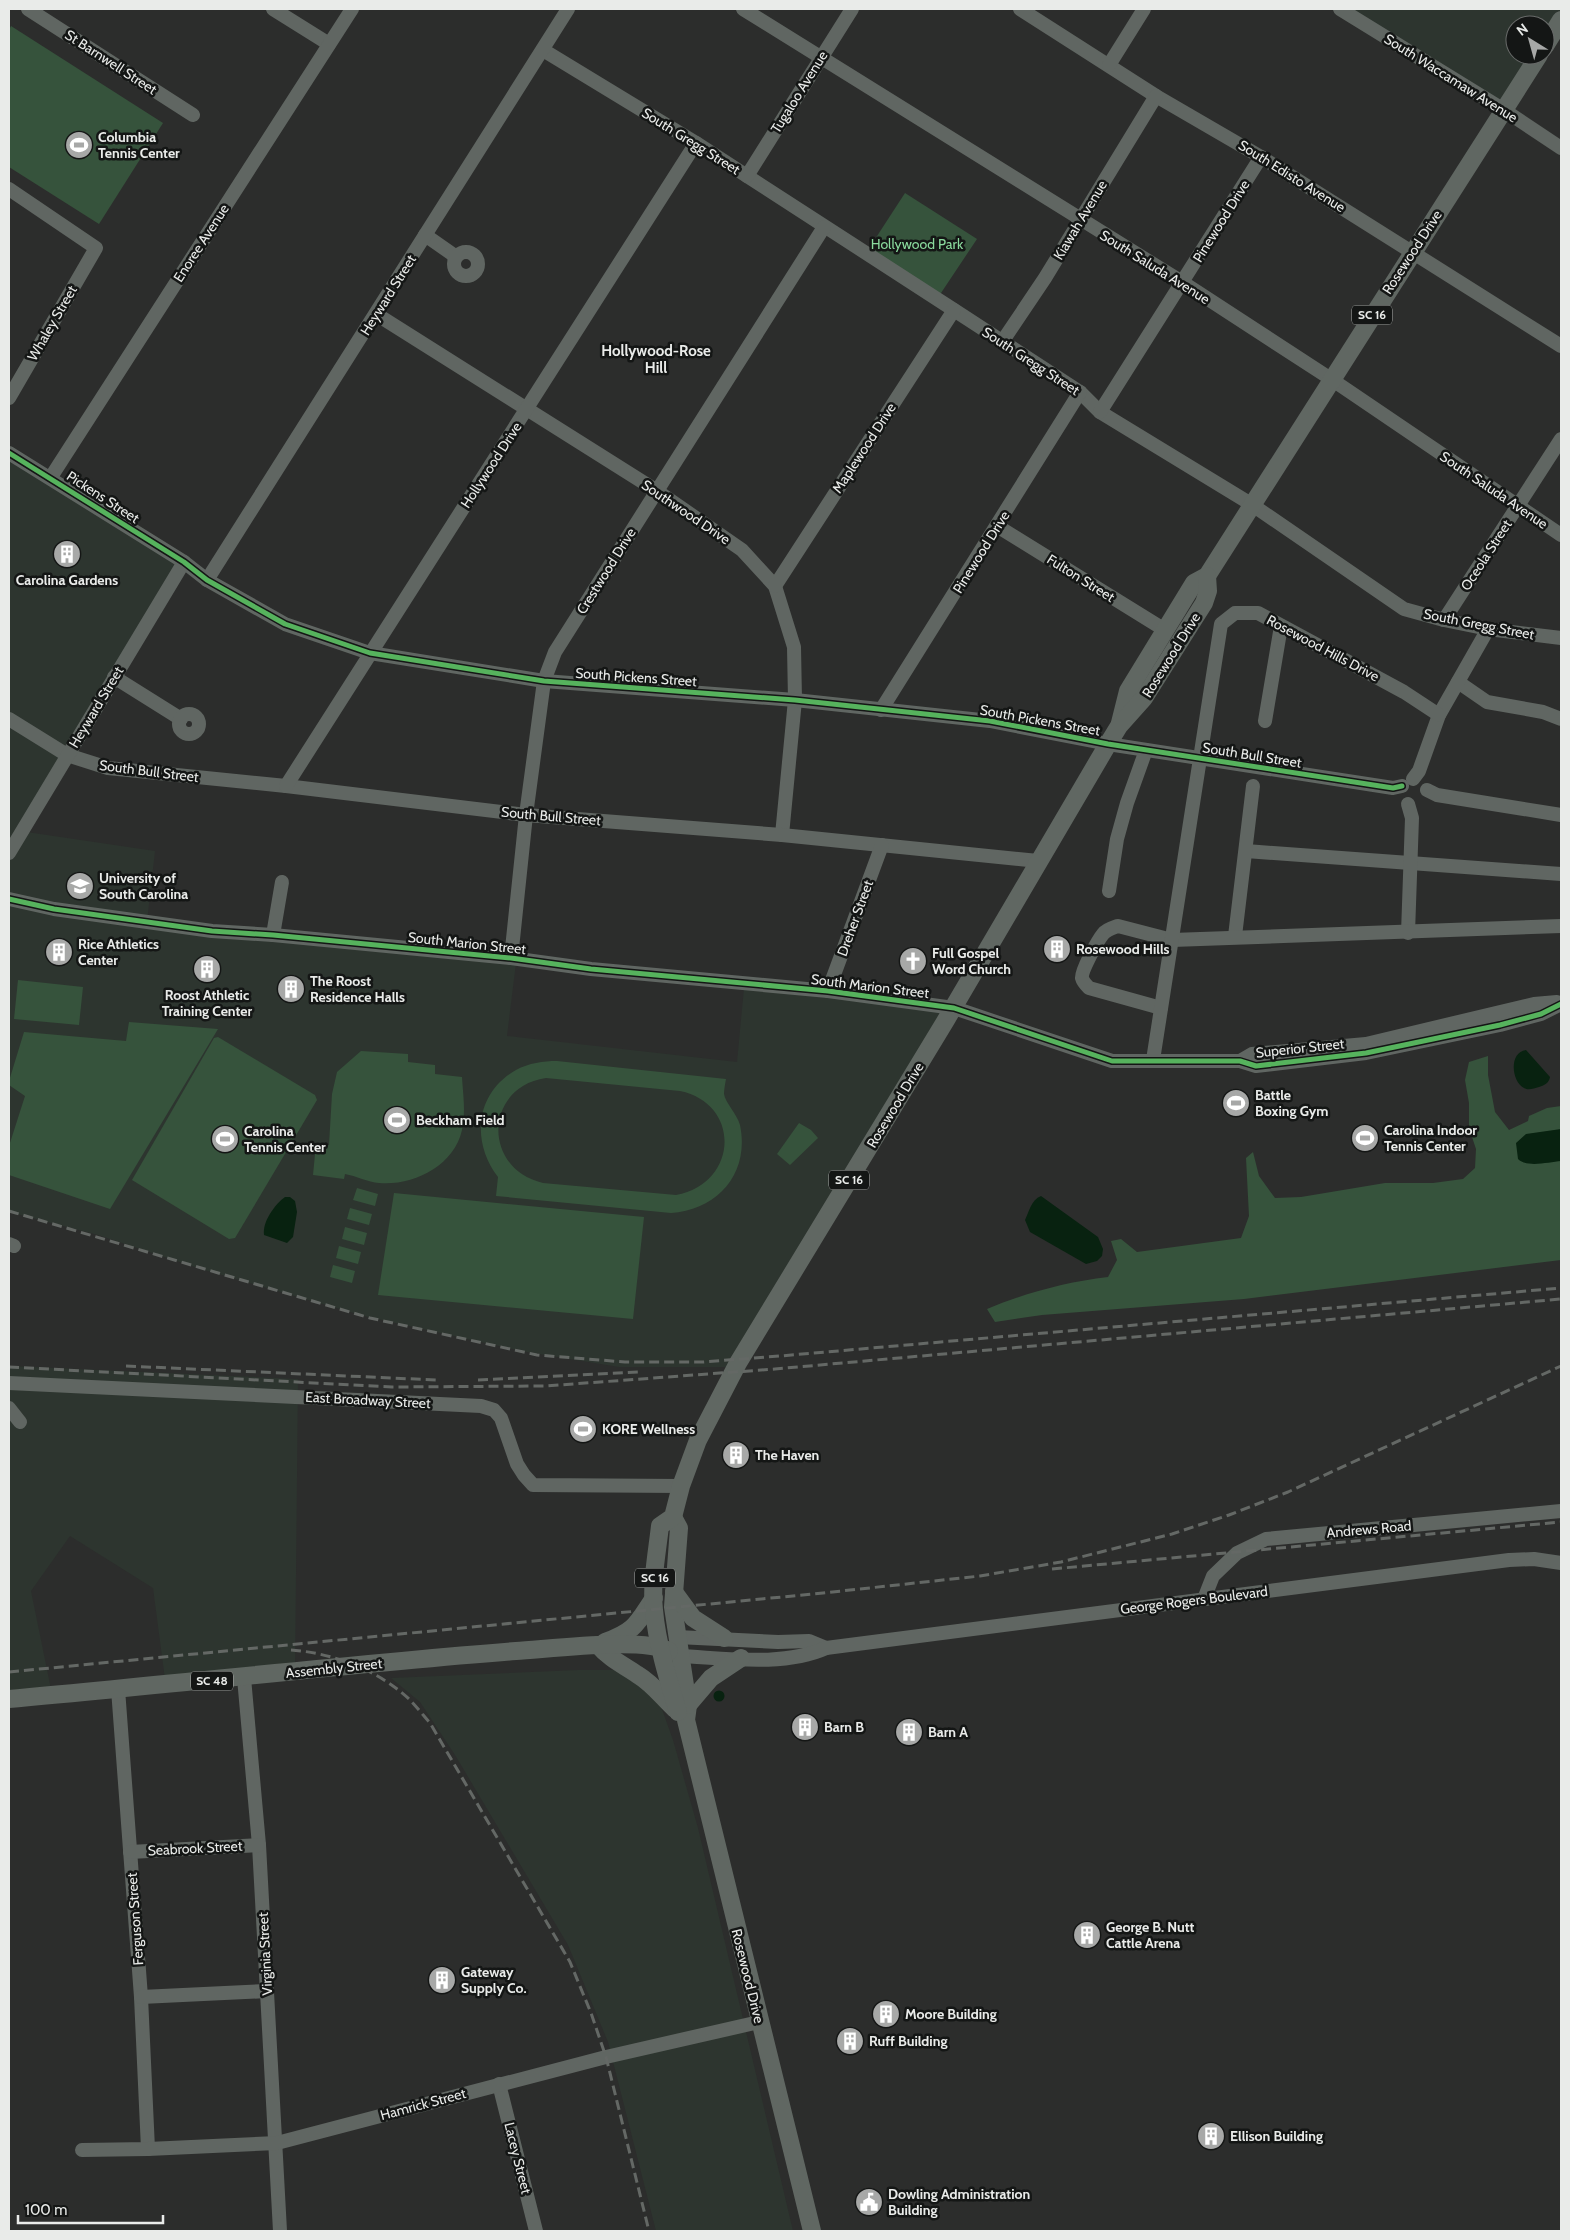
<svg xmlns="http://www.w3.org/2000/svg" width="1570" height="2240" font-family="Cabin,sans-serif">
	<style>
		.built { fill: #2d352f }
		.green { fill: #36533c; fill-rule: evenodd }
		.water { fill: #082210 }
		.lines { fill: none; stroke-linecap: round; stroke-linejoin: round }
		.minor { stroke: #606662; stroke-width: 14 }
		.major { stroke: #606762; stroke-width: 18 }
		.rail { stroke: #646865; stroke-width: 3; stroke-dasharray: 10 5; stroke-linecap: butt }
		.cycleway-casing { stroke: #141615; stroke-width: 8 }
		.cycleway { stroke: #56b35d; stroke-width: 5 }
		.labels { text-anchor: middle; stroke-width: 5; stroke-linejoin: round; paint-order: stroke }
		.shield { fill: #141615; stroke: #a9aba9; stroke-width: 1 }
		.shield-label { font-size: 12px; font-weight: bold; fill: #e9ebe9 }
		.street-label { font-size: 14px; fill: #e9ebe9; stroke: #141615 }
		.poi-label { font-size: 14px; font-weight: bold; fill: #e9ebe9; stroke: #141615; text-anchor: start }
		.park-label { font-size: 14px; fill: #8ada9d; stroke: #141615 }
		.neighbourhood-label { font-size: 15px; font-weight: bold; fill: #e9ebe9; stroke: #141615 }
	</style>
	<rect width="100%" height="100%" fill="#2c2d2c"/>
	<g class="built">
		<polygon points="1340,9 1561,9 1561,20 1545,46 1545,25 1515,25 1515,55 1539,55 1504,110"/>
		<polygon points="9,454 188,568 20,831 155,851 147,922 516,963 507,1036 737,1062 744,988 957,1011 740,1367 619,1367 521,1351 364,1316 201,1269 98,1235 9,1212"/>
		<polygon points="9,1366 298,1379 295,1673 166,1687 153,1588 70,1536 31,1591 53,1699 9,1703"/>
		<polygon points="578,1670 616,1670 658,1698 673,1740 698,1828 793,2231 656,2231 608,2042 568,1945 455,1755 420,1702 391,1678"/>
	</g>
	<g class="green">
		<polygon points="11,26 163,123 99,224 9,167 9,30"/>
		<polygon points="905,193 977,239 937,299 866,253"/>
		<polygon points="18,980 83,987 79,1025 14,1019"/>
		<polygon points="129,1022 218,1029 110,1209 9,1175 9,1146 25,1096 9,1085 9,1081 24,1032 126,1041"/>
		<polygon points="218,1037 315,1095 317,1100 235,1238 229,1239 132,1180 214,1038"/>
		<path d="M361 1051 408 1054V1062L435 1065V1074L462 1077C463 1095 466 1112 462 1130 454 1166 413 1186 379 1183 368 1182 356 1176 345 1174L344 1179 313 1175 316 1144 329 1145 332 1094 337 1072Z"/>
		<path d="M1488 1056V1075L1495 1112 1509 1130 1528 1121 1529 1116 1547 1108 1561 1106V1260L1244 1299 1042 1315 995 1322 987 1309C1025 1293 1066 1282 1108 1277L1117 1260 1111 1241 1121 1239 1137 1252 1241 1238 1249 1216 1246 1158 1253 1152 1259 1176 1275 1198 1301 1197 1385 1183H1433L1463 1179 1475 1168 1476 1149 1469 1128V1103L1465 1080 1469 1062Z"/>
		<path d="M557 1061 726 1079C725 1084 724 1090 724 1094 725 1102 737 1114 740 1125 750 1173 718 1210 671 1213L496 1196 498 1177C471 1142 475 1093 516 1070 529 1063 543 1061 557 1061ZM546 1078 680 1091C742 1104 738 1184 676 1195L543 1183C482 1169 484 1087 546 1078Z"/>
		<polygon points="799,1123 811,1130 818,1138 790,1165 777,1154"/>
		<polygon points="357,1188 378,1194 375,1206 353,1200"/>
		<polygon points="394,1193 644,1217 633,1319 378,1295"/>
		<polygon points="350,1208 372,1214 369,1225 347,1219"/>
		<polygon points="345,1227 367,1233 364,1245 342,1239"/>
		<polygon points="339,1246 361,1252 358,1264 336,1258"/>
		<polygon points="333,1265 355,1271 352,1283 330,1277"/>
	</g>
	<g class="water">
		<path d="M1526 1050 1550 1077C1549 1083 1545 1085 1539 1087 1534 1088 1529 1091 1524 1088 1511 1081 1509 1052 1526 1050Z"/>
		<path d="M1561 1129V1161C1549 1162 1527 1168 1518 1159L1516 1143 1526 1134Z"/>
		<path d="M1041 1196 1098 1237 1103 1249 1102 1256 1097 1261 1086 1264 1030 1232 1025 1220C1029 1212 1031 1200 1041 1196Z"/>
		<path d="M285 1197H290L295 1201 297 1212 293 1237 287 1243 264 1235C262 1222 275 1204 285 1197Z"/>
		<circle cx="719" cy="1696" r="5.5"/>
	</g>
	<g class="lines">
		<g class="minor">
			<polyline points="28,9 193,115"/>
			<polyline points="273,9 329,44"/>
			<polyline points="743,9 1182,282 1331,379 1561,535"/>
			<polyline points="1020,9 1156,96 1261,157 1561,346"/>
			<polyline points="1340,9 1504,110 1561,148"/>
			<polyline points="543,50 696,143 954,310 1080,392 1100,412 1251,504 1404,609 1444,620 1488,629 1561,638"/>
			<polyline points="1109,65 1144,9"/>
			<polyline points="747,176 852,9"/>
			<polyline points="9,189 96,248 9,398"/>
			<polyline points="425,235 455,256"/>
			<circle cx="466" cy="264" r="12"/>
			<polyline points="376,314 657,491 742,550 775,586 794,647 795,700 782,835"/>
			<polyline points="1002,342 1045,278 1156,96"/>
			<polyline points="1100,412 1261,157"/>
			<polyline points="9,453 184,562 207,580 285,624 370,653 544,681 795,700 990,721 1108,744 1393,788 1402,786"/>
			<polyline points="51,477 352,9"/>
			<polyline points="997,526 1165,630"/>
			<polyline points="207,580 568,9"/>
			<polyline points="775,586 954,310"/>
			<polyline points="1444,620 1561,439"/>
			<polyline points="114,677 181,719"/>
			<polyline points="1458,682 1487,702 1543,712 1561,719"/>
			<polyline points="881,710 1080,392"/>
			<circle cx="189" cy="724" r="10"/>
			<polyline points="9,719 67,755 108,768 286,786 526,815 782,835 1038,861"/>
			<polyline points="1265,721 1281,626"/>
			<polyline points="1413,779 1419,771 1439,715 1488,629"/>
			<polyline points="286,786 696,143"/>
			<polyline points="1427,790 1437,795 1561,815"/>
			<polyline points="1246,851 1561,874"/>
			<polyline points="9,853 184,562"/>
			<polyline points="1109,891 1117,839 1127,803 1146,750"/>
			<polyline points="9,899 54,909 212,931 273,935 511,958 591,969 828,991 954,1008 1112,1061 1240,1061 1256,1066 1366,1053 1500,1025 1541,1014 1561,1004"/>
			<polyline points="1408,933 1412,818 1408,804"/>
			<polyline points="273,935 282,882"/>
			<polyline points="1235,936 1253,786"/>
			<polyline points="511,958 526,815 544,681 555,652 824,227"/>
			<polyline points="828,991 882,845"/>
			<path d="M1161 1008 1089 988C1086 985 1083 982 1082 978 1081 971 1098 940 1103 934 1107 929 1112 928 1118 926L1172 940 1561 926"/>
			<polyline points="1153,1060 1221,624 1235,613 1258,613 1404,692 1439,715"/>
			<polyline points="1240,1061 1252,1054 1366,1044 1534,1004 1557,1002"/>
			<polyline points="9,1244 14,1246"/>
			<polyline points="9,1383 481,1406 494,1410 501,1418 517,1464 524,1475 533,1485 681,1486"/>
			<polyline points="9,1408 20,1422"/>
			<polyline points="1204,1599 1213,1576 1237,1553 1266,1539 1561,1511"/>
			<polyline points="677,1637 778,1642 809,1641 826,1648"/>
			<path d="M679 1656C725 1658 784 1667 826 1648L1509 1560 1534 1559 1561 1563"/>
			<polyline points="244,1678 259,1845 280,2231"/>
			<polyline points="118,1689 141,1997 148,2149"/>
			<polyline points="130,1852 259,1845"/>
			<polyline points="141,1997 267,1991"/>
			<polyline points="499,2084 536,2231"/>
			<polyline points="82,2150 148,2149 277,2143 606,2057 759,2022"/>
		</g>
		<g class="major">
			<polyline points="1545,46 1561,20"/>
			<polyline points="1120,723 1128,691 1194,583 1207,576 1539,55"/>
			<polyline points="673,1517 679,1528 673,1607 688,1705 686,1720 812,2231"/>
			<polyline points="674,1592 693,1618 724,1638"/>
			<path d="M605 1642C636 1631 637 1623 654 1598"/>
			<path d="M598 1645C611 1660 622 1664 638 1675 653 1684 663 1698 675 1709"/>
			<path d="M9 1699C178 1684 347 1664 516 1651 550 1649 642 1637 669 1651"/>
			<polyline points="688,1705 711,1678 741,1658"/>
			<path d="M678 1712C668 1679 657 1644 654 1610 651 1583 657 1553 660 1526L673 1517 681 1486 698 1440 738 1363 946 1020 1108 744 1119 726 1144 698 1204 603 1208 591 1207 576"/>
		</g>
		<g class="rail">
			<polyline points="9,1211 370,1318 537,1355 625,1362 703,1362 780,1356 1561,1288"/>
			<polyline points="126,1366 436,1380"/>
			<polyline points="9,1367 392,1387 546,1386 775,1369 1561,1299"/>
			<polyline points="478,1380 638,1372"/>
			<polyline points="1052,1569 1561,1522"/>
			<path d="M291 1650C333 1653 378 1670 409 1699 416 1706 423 1715 430 1723L570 1962 591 2013 606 2057 649 2231"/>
			<polyline points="9,1672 823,1593 980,1576 1061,1562 1172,1534 1229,1515 1288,1492 1561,1366"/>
		</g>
		<g class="cycleway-casing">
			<g id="cycleway">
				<polyline points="9,453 184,562 207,580 285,624 370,653 544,681 795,700 990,721 1108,744 1393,788 1402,786"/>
				<polyline points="9,899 54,909 212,931 273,935 511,958 591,969 828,991 954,1008 1112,1061 1240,1061 1256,1066 1366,1053 1500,1025 1541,1014 1561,1004"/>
			</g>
		</g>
		<use href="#cycleway" class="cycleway"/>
	</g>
	<defs>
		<g id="stadium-disc" transform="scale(1.4375)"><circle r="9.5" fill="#a7a8a7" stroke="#141615"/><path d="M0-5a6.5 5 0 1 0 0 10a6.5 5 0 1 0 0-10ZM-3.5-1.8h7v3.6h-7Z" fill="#fff"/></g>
		<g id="building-disc" transform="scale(1.4375)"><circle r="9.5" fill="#a7a8a7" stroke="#141615"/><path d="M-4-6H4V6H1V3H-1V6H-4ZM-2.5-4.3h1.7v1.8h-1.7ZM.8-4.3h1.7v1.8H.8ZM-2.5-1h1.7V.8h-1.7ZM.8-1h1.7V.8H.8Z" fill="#fff"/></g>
		<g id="university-disc" transform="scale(1.4375)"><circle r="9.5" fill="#a7a8a7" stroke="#141615"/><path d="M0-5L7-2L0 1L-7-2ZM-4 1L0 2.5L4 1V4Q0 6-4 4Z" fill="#fff"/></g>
		<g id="church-disc" transform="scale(1.4375)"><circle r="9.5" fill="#a7a8a7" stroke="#141615"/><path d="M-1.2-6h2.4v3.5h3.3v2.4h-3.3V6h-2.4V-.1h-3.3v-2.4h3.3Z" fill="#fff"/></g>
		<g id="civic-disc" transform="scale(1.4375)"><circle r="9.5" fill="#a7a8a7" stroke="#141615"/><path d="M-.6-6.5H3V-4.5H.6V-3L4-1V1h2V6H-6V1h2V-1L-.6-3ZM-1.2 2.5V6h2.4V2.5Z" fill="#fff"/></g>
	</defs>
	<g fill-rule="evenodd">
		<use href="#stadium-disc" x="79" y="145"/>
		<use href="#building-disc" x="67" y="554"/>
		<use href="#university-disc" x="80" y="886"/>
		<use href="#building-disc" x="1057" y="949"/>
		<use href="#building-disc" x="59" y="952"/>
		<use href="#church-disc" x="913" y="961"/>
		<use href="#building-disc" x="207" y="969"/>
		<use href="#building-disc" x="291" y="989"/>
		<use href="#stadium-disc" x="1236" y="1103"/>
		<use href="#stadium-disc" x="397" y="1120"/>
		<use href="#stadium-disc" x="1365" y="1138"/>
		<use href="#stadium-disc" x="225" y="1139"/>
		<use href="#stadium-disc" x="583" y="1429"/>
		<use href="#building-disc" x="736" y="1455"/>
		<use href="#building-disc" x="805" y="1727"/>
		<use href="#building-disc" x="909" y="1732"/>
		<use href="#building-disc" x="1087" y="1935"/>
		<use href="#building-disc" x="442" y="1980"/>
		<use href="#building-disc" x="886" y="2014"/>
		<use href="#building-disc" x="850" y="2041"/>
		<use href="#building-disc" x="1211" y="2136"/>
		<use href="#civic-disc" x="869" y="2202"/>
	</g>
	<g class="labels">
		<g class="shield">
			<rect x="1352" y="305.5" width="40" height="19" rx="4"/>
			<rect x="829" y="1170.5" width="40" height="19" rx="4"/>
			<rect x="635" y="1568.5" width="40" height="19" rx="4"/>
			<rect x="191" y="1671.5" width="42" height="19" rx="4"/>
		</g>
		<g class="shield-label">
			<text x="1372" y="319">SC 16</text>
			<text x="849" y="1184">SC 16</text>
			<text x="655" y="1582">SC 16</text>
			<text x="212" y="1685">SC 48</text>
		</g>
		<g class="street-label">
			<text transform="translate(111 62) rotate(33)" y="5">St Barnwell Street</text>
			<text transform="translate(1451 78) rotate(32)" y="5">South Waccamaw Avenue</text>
			<text transform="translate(799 92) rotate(-58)" y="5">Tugaloo Avenue</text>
			<text transform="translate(691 141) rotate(32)" y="5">South Gregg Street</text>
			<text transform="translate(1292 176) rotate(32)" y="5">South Edisto Avenue</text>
			<text transform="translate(1080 220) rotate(-59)" y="5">Kiawah Avenue</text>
			<text transform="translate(1221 221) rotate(-58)" y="5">Pinewood Drive</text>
			<text transform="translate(201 243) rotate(-57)" y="5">Enoree Avenue</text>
			<text transform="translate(1412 252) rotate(-57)" y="5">Rosewood Drive</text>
			<text transform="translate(1155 267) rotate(32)" y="5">South Saluda Avenue</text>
			<text transform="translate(388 295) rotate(-58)" y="5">Heyward Street</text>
			<text transform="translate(52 323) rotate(-60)" y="5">Whaley Street</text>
			<text transform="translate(1031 361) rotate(33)" y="5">South Gregg Street</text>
			<text transform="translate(864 448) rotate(-57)" y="5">Maplewood Drive</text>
			<text transform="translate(491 465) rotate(-57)" y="5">Hollywood Drive</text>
			<text transform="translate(1494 490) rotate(34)" y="5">South Saluda Avenue</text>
			<text transform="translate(103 497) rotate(33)" y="5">Pickens Street</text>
			<text transform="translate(686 512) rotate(34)" y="5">Southwood Drive</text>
			<text transform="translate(981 552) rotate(-58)" y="5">Pinewood Drive</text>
			<text transform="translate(1486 555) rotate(-57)" y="5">Oceola Street</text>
			<text transform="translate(606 571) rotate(-58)" y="5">Crestwood Drive</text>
			<text transform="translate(1081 578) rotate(32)" y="5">Fulton Street</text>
			<text transform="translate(1479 624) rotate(11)" y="5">South Gregg Street</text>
			<text transform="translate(1323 648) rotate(28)" y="5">Rosewood Hills Drive</text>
			<text transform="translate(1171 655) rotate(-58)" y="5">Rosewood Drive</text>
			<text transform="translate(636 677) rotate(4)" y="5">South Pickens Street</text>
			<text transform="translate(96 707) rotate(-59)" y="5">Heyward Street</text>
			<text transform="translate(1040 720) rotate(10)" y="5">South Pickens Street</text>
			<text transform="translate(1252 755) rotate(9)" y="5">South Bull Street</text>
			<text transform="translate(149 771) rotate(7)" y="5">South Bull Street</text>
			<text transform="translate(551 816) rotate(5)" y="5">South Bull Street</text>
			<text transform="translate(855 918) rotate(-70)" y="5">Dreher Street</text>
			<text transform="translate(467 943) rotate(6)" y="5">South Marion Street</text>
			<text transform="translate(870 986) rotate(7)" y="5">South Marion Street</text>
			<text transform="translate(1300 1048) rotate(-6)" y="5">Superior Street</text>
			<text transform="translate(895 1105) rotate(-59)" y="5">Rosewood Drive</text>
			<text transform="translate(368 1400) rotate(3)" y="5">East Broadway Street</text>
			<text transform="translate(1369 1529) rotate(-5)" y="5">Andrews Road</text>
			<text transform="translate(1194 1600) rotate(-7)" y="5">George Rogers Boulevard</text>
			<text transform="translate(334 1668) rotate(-6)" y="5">Assembly Street</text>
			<text transform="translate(195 1848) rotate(-3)" y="5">Seabrook Street</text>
			<text transform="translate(135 1919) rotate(-94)" y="5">Ferguson Street</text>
			<text transform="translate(265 1954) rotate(-93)" y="5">Virginia Street</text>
			<text transform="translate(748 1976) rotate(76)" y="5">Rosewood Drive</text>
			<text transform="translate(423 2104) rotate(-15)" y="5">Hamrick Street</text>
			<text transform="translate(518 2158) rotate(76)" y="5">Lacey Street</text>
		</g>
		<g class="poi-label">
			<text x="98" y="142">Columbia<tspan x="98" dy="16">Tennis Center</tspan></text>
			<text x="67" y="585" text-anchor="middle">Carolina Gardens</text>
			<text x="99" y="883">University of<tspan x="99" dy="16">South Carolina</tspan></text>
			<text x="78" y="949">Rice Athletics<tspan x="78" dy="16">Center</tspan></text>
			<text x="1076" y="954">Rosewood Hills</text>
			<text x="932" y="958">Full Gospel<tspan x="932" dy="16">Word Church</tspan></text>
			<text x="310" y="986">The Roost<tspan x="310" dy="16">Residence Halls</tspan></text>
			<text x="207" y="1000" text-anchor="middle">Roost Athletic<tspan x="207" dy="16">Training Center</tspan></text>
			<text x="1255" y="1100">Battle<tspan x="1255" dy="16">Boxing Gym</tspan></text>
			<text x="416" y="1125">Beckham Field</text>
			<text x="1384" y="1135">Carolina Indoor<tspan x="1384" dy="16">Tennis Center</tspan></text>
			<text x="244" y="1136">Carolina<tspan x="244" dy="16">Tennis Center</tspan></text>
			<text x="602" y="1434">KORE Wellness</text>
			<text x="755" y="1460">The Haven</text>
			<text x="824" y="1732">Barn B</text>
			<text x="928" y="1737">Barn A</text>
			<text x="1106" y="1932">George B. Nutt<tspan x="1106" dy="16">Cattle Arena</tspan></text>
			<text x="461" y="1977">Gateway<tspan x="461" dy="16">Supply Co.</tspan></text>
			<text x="905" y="2019">Moore Building</text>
			<text x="869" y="2046">Ruff Building</text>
			<text x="1230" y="2141">Ellison Building</text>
			<text x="888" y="2199">Dowling Administration<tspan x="888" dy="16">Building</tspan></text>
		</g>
		<g class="park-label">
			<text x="917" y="249">Hollywood Park</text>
		</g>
		<g class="neighbourhood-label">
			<text x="656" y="356">Hollywood-Rose<tspan x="656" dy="17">Hill</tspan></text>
		</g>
	</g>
	<rect width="1570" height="2240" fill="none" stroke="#e9ebe9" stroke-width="20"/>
	<g transform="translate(1530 40) rotate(323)"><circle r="24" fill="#141615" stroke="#696b6a"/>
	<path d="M0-4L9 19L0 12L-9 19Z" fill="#a7a8a7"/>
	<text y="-8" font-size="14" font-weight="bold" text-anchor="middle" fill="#e9ebe9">N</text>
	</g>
	<path d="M18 2215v8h145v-8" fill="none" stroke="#e9ebe9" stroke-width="2.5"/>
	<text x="25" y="2215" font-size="15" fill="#e9ebe9" stroke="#141615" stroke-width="4" paint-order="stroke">100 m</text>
</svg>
